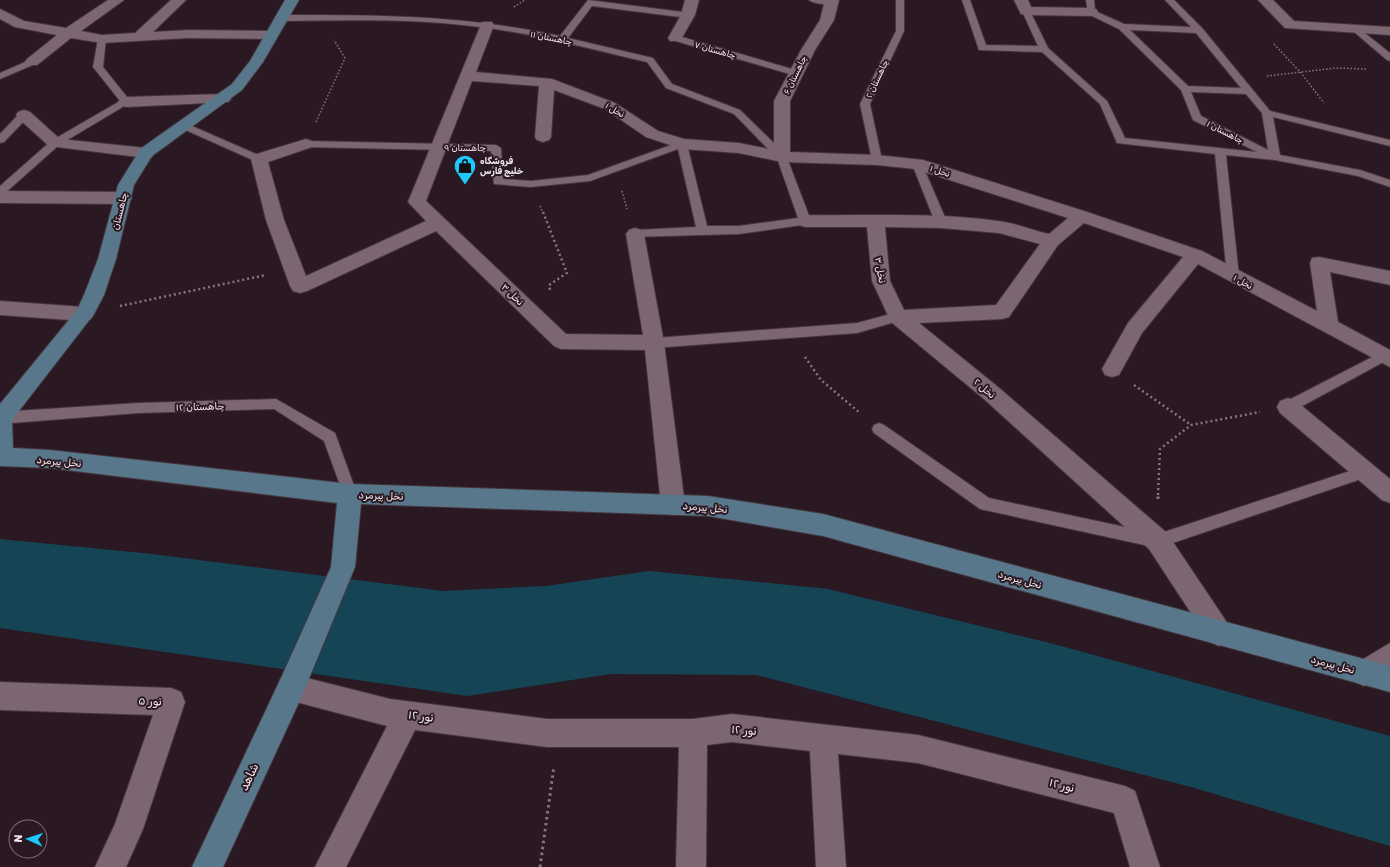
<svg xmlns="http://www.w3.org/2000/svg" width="1390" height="867" font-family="Rubik,Cairo,sans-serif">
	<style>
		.water { fill: #154455 }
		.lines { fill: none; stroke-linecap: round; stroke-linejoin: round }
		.lane-casing { stroke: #44363e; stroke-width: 2 }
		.street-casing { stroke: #44363e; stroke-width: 2 }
		.secondary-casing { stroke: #44363e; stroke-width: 2 }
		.path-far2 { stroke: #85767e; stroke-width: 1.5; stroke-dasharray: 1.5 2; stroke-linecap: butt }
		.path-far1 { stroke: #85767e; stroke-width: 2.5; stroke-dasharray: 2 3; stroke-linecap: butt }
		.path { stroke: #85767e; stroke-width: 3; stroke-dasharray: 2.5 3.5; stroke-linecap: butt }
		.lane { fill: #7b6671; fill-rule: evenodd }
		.street { fill: #7b6671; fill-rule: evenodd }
		.secondary { fill: #58778b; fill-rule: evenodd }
		.labels { text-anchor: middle; stroke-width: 4; stroke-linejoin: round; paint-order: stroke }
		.far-street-label { font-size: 9px; fill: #f4e8ee; stroke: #2a1922 }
		.far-poi-label { font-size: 9px; font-weight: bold; fill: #f4e8ee; stroke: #2a1922; text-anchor: start }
		.street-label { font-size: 10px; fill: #f4e8ee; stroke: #2a1922 }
		.near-street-label { font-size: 12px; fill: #f4e8ee; stroke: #2a1922 }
	</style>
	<rect width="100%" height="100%" fill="#2a1922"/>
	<polygon class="water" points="0,539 152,554 443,591 546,586 649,571 828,589 1050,643 1390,736 1390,846 1191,787 756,675 611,674 467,696 0,628"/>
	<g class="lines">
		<g class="lane-casing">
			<g id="lane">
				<path d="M588 0 691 13 692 15 688 18 592 6 568 38 653 58 672 84 740 110 786 155 811 221 809 224 739 234 631 237 629 234 635 230 696 227 678 149 590 181 531 187 494 184 491 151 306 147 301 144 306 141 496 145 501 148 503 179 531 181 588 175 682 141 687 144 707 226H739L798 218 777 158 734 114 666 88 647 62C593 50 541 35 487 28 419 18 350 20 281 21L277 18 281 15C377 15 465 15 560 36Z"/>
				<path d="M809 0H833L835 2C830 6 814 4 809 0Z"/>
				<polygon points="896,0 904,0 904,31 870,104 882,160 877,163 872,160 860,104 896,31"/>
				<path d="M962 0H970L986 45 1038 46 1022 11 1023 9H1029L1048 48 1107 101 1125 138 1257 152 1193 120 1181 90 1119 29 1088 14 1086 0H1094L1095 11 1124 24 1191 27 1165 0H1174L1202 28 1270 111 1390 140V146L1273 117 1280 155 1360 170 1390 180V187L1358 176 1275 160 1226 155 1239 276 1237 279H1229L1227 276 1215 154 1117 143 1100 104 1042 52 979 50ZM1130 30 1196 33 1241 88 1188 86ZM1191 92 1246 94 1262 113 1268 150 1201 116Z"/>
				<polygon points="1356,26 1390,53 1390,61 1387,60 1353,31 1353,27"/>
				<polygon points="675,35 799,71 801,73 796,76 793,75 672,40 672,36"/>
				<polygon points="102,36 106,39 103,67 131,102 59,145 4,194 0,195 0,186 51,141 120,101 93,67 98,39"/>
				<polygon points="32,59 35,60 35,64 0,79 0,73"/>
				<polygon points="24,112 28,113 29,115 28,117 4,142 0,143 0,134 20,113"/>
				<polygon points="185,123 263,157 264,159 263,161 255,161 181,128 180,126"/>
				<polygon points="917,161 922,164 947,222 945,225 937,225 935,222 912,164"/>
				<polygon points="898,312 902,314 904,317 902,320 857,333 654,348 649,346 648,343 649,340 654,338 857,323"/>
				<polygon points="1384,351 1390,355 1389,359 1293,411 1288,412 1283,411 1281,407 1283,403"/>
				<polygon points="276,399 335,433 357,494 355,499 350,500 345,499 324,441 274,409 138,413 0,424 0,412 138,403"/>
				<polygon points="879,423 884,425 989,498 1158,534 1365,466 1370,468 1372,472 1370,476 1158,548 980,509 874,433 872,429 874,425"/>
			</g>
		</g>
		<g class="street-casing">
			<g id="street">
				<polygon points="108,0 124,0 81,31 102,35 135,33 171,0 186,0 153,32 188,30 271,31 276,32 278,35 276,38 271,39 188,38 102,43 71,38 37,65 27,65 25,62 27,59 57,35 15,27 0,19 0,9 24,21 66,28"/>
				<polygon points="685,0 699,0 695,15 680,41 670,41 668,38 681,15"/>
				<path d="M825 0H839L834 20 815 50 790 101V152L877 155 923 160 1087 212 1202 251 1317 311 1310 263 1312 258 1319 257 1390 271V285L1330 272 1338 322 1390 350V367L1198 264 1142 333 1119 375 1112 377 1105 375 1102 369 1128 323 1183 257 1084 223 1058 245 1009 317 1002 319 919 323 998 387 1167 533 1228 624 1232 633 1228 642 1219 646 1210 642 1149 549 984 399 891 322 872 281 867 227H805L799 225 796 221 799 217 805 215C869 216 934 212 998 221 1015 223 1032 230 1049 234L1068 218 915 169 877 165 782 162 739 153 682 149 646 137 605 109 554 90 551 137 549 140 543 142 537 140 535 137 539 86 472 81 426 201 566 334 643 335 626 234 629 230 635 228 641 230 644 234 664 343 685 505 681 512 673 515 665 512 661 505 645 350 561 349 554 346 436 231 307 291 300 293 293 291 290 286 266 220 251 159 253 155 306 139 312 141 314 144 312 147 268 162 284 220 306 276 426 221 408 202 482 22H492L494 25 476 72 552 79 615 103 658 131 684 139 739 143 774 150V101L801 50 820 20ZM885 227 941 228 999 233 1040 244 996 305 904 310 890 281Z"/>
				<polygon points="1014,0 1028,0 1031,7 1091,8 1096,9 1098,12 1096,15 1091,16 1026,15 1021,14"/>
				<polygon points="1258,0 1273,0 1294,21 1390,27 1390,35 1285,28"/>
				<polygon points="223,94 228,96 231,99 228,102 126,107 121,105 118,102 121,99 126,97"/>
				<polygon points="24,110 30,112 60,139 146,148 152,149 154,153 152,157 146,158 49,146 18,118 16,115 18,112"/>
				<polygon points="0,191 123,192 129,194 132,198 129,202 123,204 0,203"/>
				<polygon points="0,301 84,307 91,309 94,314 91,319 84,321 0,315"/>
				<polygon points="1288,398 1296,401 1390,479 1390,503 1382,500 1280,413 1277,407 1280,401"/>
				<polygon points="1390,643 1390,671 1364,686 1355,682 1351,673 1355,664"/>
				<polygon points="291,674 390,699 547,719 693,719 732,714 918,735 1125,786 1135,791 1160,867 1130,867 1114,813 918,763 838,754 846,867 816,867 810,751 732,742 707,745 706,867 676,867 679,747 547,747 415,730 346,867 315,867 387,726 281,698 277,688 281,678"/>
				<polygon points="0,682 171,688 181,692 185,702 143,829 126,867 95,867 115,824 153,715 0,710"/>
			</g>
		</g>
		<g class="secondary-casing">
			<polygon id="secondary" points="285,0 299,0 263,62 242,90 152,156 134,185 116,259 104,295 94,314 12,420 13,448 50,450 350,484 708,496 823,514 1390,666 1390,692 823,536 708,516 361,504 355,567 301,698 223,867 192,867 281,678 331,567 337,503 50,468 0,466 0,404 77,310 84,295 98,259 118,185 138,153 140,149 232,84 250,61"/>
		</g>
		<g class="path-far2">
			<polyline points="514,7 525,0"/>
			<polyline points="1274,44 1301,73 1324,103"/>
			<polyline points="1267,76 1336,68 1366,69"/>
			<polyline points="316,122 345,58 334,40"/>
			<polyline points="622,191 627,209"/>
			<polyline points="540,206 543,213"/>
		</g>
		<g class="path-far1">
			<polyline points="543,212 567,273 549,285 550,290"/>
			<polyline points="120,306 266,275"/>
			<polyline points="805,357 821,380 860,413"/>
			<polyline points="1134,385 1191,425"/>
			<polyline points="1158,495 1160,449 1191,425 1260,412"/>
		</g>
		<g class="path">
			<polyline points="1158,499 1158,494"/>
			<polyline points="540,867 554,766"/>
		</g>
		<use href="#lane" class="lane"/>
		<use href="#street" class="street"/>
		<use href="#secondary" class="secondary"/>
	</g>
	<defs>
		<g id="shop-pin" transform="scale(1.15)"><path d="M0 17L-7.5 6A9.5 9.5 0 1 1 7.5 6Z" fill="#1cc9fc" stroke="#2a1922"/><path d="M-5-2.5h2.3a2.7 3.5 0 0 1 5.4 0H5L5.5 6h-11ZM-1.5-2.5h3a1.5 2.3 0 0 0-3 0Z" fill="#111"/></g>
	</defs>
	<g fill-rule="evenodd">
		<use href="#shop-pin" x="465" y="166"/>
	</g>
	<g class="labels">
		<g class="far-street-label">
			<text transform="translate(551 38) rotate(11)" y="3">چاهستان ۱۱</text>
			<text transform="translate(715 50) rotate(16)" y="3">چاهستان ۷</text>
			<text transform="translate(795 75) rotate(-64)" y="3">چاهستان ۶</text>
			<text transform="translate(877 79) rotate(-65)" y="3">چاهستان ۲</text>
			<text transform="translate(615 110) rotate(30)" y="3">نخل ۱</text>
			<text transform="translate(1225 132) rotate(27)" y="3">چاهستان ۱</text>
			<text x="465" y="151">چاهستان ۹</text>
			<text transform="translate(940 171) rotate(18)" y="3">نخل ۱</text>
			<text transform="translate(1243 282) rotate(28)" y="3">نخل ۱</text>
		</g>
		<g class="far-poi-label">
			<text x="480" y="164">فروشگاه<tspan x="480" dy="10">خلیج فارس</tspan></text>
		</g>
		<g class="street-label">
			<text transform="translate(119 211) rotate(-76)" y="4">چاهستان</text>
			<text transform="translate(881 270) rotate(80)" y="4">نخل ۳</text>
			<text transform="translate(513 294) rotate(44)" y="4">نخل ۳</text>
			<text transform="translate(985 388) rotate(40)" y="4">نخل ۲</text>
			<text transform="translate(200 406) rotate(-2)" y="4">چاهستان ۱۲</text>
			<text transform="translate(59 461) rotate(5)" y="4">نخل پیرمرد</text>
			<text transform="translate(381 495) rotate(2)" y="4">نخل پیرمرد</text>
			<text transform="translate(705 507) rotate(5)" y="4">نخل پیرمرد</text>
			<text transform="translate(1020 579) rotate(15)" y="4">نخل پیرمرد</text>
			<text transform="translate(1333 664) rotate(15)" y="4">نخل پیرمرد</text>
		</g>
		<g class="near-street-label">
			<text transform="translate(150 701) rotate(2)" y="4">نور ۵</text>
			<text transform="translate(421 716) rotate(7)" y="4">نور ۱۲</text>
			<text transform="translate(744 730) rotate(4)" y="4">نور ۱۲</text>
			<text transform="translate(249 777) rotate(-65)" y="4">شاهد</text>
			<text transform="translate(1062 785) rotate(14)" y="4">نور ۱۲</text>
		</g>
	</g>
	<g transform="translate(28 839) rotate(273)"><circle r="19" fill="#2a1922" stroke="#7b6c74"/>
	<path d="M0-3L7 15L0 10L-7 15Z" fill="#1cc9fc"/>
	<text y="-6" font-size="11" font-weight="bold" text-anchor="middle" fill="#f4e8ee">N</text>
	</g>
</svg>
